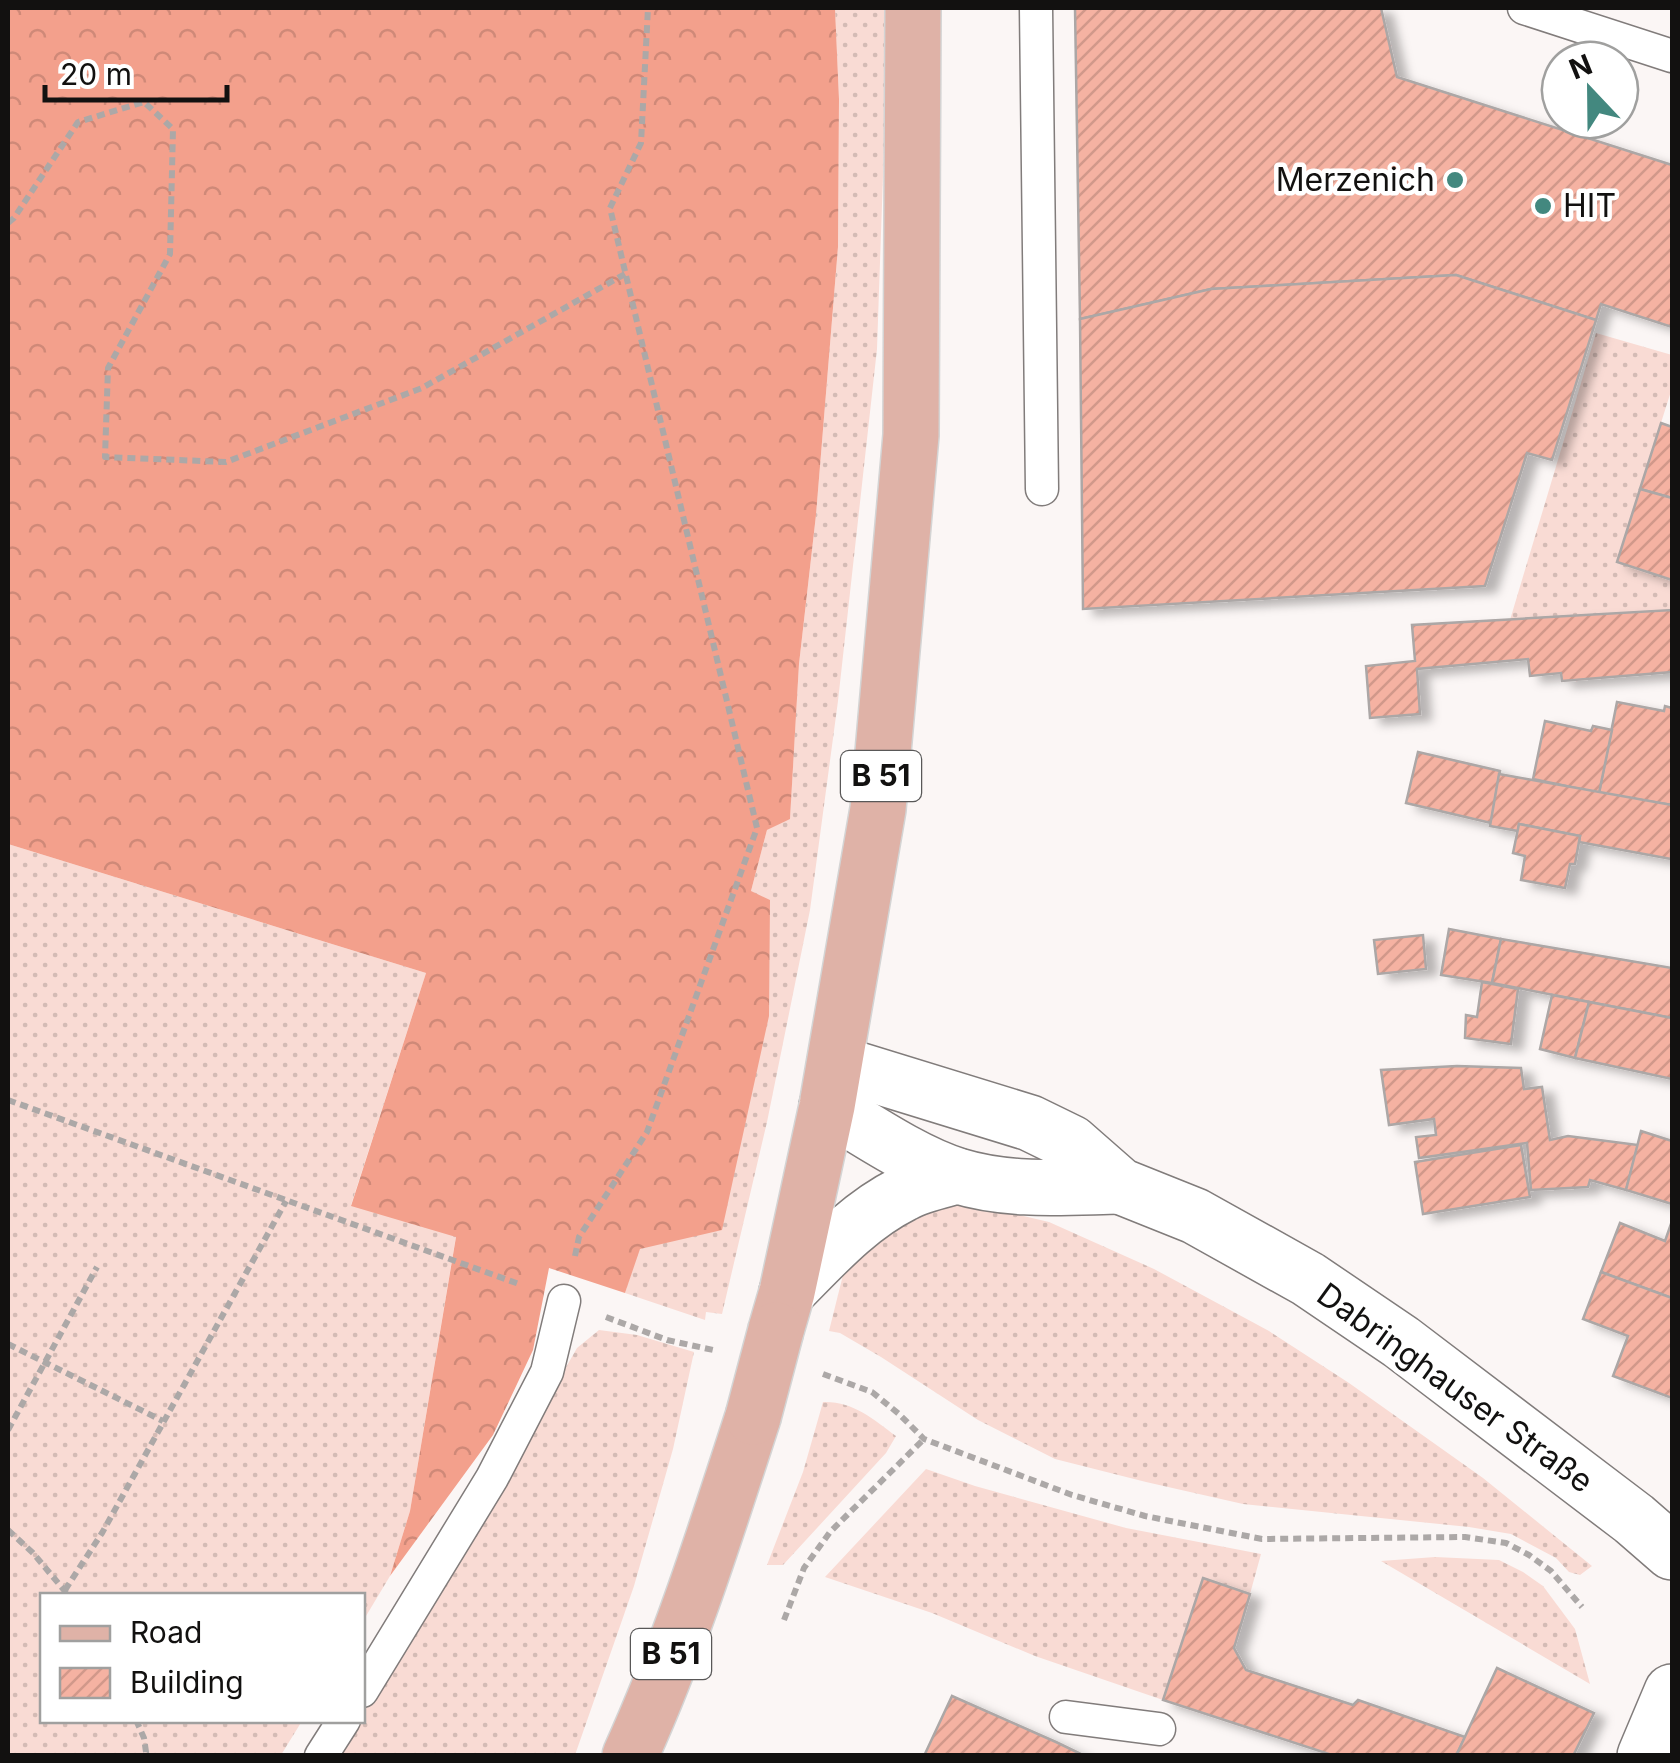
<svg xmlns="http://www.w3.org/2000/svg" width="1680" height="1763" font-family="Inter,sans-serif">
	<style>
		.grass { fill: url(#grass-dots) }
		.forest { fill: url(#forest-crowns) }
		.building { fill: url(#building-hatch); stroke: #aca7a6; stroke-width: 2.5; filter: url(#shadow) }
		.lines { fill: none; stroke-linecap: round; stroke-linejoin: round }
		.service-casing { stroke: #817c7b; stroke-width: 35 }
		.tertiary-casing { stroke: #817c7b; stroke-width: 58 }
		.secondary-casing { stroke: #817c7b; stroke-width: 58 }
		.primary-casing { stroke: #d4d4d4; stroke-width: 58 }
		.path { stroke: #aca8a7; stroke-width: 6; stroke-dasharray: 8 5; stroke-linecap: butt }
		.service { stroke: #fff; stroke-width: 32 }
		.tertiary { stroke: #fff; stroke-width: 55 }
		.secondary { stroke: #fff; stroke-width: 55 }
		.primary { stroke: #dfb2a7; stroke-width: 55 }
		.primary-bridge-casing { stroke: #d4d4d4; stroke-width: 58; stroke-linecap: butt }
		.primary-bridge { stroke: #dfb2a7; stroke-width: 55 }
		.poi-dot { fill: #43887f; stroke: #fff; stroke-width: 4 }
		.labels { text-anchor: middle; stroke-width: 9; stroke-linejoin: round; paint-order: stroke }
		.shield { fill: #fff; stroke: #595858; stroke-width: 2.5 }
		.shield-label { font-size: 30px; font-weight: bold; fill: #121110 }
		.poi-label { font-size: 32px; fill: #121110; stroke: #fff; text-anchor: end }
		.street-label { font-size: 32px; fill: #121110; stroke: #fff }
	</style>
	<defs>
		<pattern id="grass-dots" width="8" height="8" patternUnits="userSpaceOnUse" patternTransform="scale(2.5)"><rect width="8" height="8" fill="#f9dbd4"/><path d="M2 2h.1M6 6h.1" fill="none" stroke="#d4bbb5" stroke-width="1.8" stroke-linecap="round"/></pattern>
		<pattern id="forest-crowns" width="20" height="18" patternUnits="userSpaceOnUse" patternTransform="scale(2.5)"><rect width="20" height="18" fill="#f3a08c"/><path d="M2 6a3 3 0 1 1 6 0M12 15a3 3 0 1 1 6 0" fill="none" stroke="#cf8978"/></pattern>
		<pattern id="building-hatch" width="6" height="6" patternUnits="userSpaceOnUse" patternTransform="scale(2.5)"><rect width="6" height="6" fill="#f5b2a2"/><path d="M-1 1l2-2M0 6l6-6M5 7l2-2" fill="none" stroke="#d1988a"/></pattern>
		<filter id="shadow"><feDropShadow dx="11" dy="6" stdDeviation="5" flood-color="#0004"/></filter>
	</defs>
	<rect width="100%" height="100%" fill="#fbf6f5"/>
	<g class="grass">
		<polygon points="835,8 884,8 884,147 877,349 838,701 810,910 767,1122 722,1314 706,1312 705,1320 625,1293 751,891 767,830 790,818 799,664 816,515 838,247 839,99"/>
		<polygon points="1596,333 1672,355 1672,388 1617,562 1672,580 1672,610 1510,620"/>
		<polygon points="8,844 426,973 351,1205 456,1236 410,1511 390,1576 363,1621 362,1596 42,1596 42,1720 302,1721 281,1755 8,1755"/>
		<polygon points="931,1205 977,1205 1049,1222 1154,1269 1269,1331 1349,1383 1483,1478 1592,1566 1580,1575 1569,1572 1556,1558 1511,1534 1469,1527 1243,1504 1146,1482 1055,1459 978,1420 881,1357 840,1333 829,1331 843,1275 868,1244"/>
		<polygon points="599,1330 637,1335 694,1352 673,1449 634,1586 575,1755 335,1756 357,1721 362,1720 363,1711 474,1528 577,1348"/>
		<path d="M823 1402C853 1401 873 1419 896 1436L886 1453 783 1565H767L803 1472Z"/>
		<polygon points="926,1469 975,1486 1126,1528 1261,1554 1250,1594 1203,1578 1163,1700 1035,1656 932,1613 825,1577"/>
		<polygon points="1435,1557 1499,1560 1523,1572 1543,1586 1575,1629 1590,1684 1381,1561"/>
	</g>
	<polygon class="forest" points="8,8 835,8 839,99 838,247 816,515 799,664 790,819 767,830 751,891 770,900 769,1016 722,1230 640,1249 625,1293 549,1268 533,1350 493,1435 390,1576 410,1511 456,1237 351,1206 426,973 8,844"/>
	<g class="building">
		<polygon points="1075,8 1381,8 1397,77 1672,165 1672,327 1601,304 1596,320 1456,275 1211,289 1080,319"/>
		<polygon points="1456,275 1596,320 1552,460 1527,453 1485,586 1083,609 1080,319 1211,289"/>
		<polygon points="1661,423 1672,427 1672,498 1640,489"/>
		<polygon points="1640,489 1672,498 1672,580 1617,562"/>
		<polygon points="1672,610 1672,672 1562,681 1561,673 1530,676 1528,659 1417,669 1420,714 1370,718 1366,666 1415,661 1412,625"/>
		<polygon points="1617,702 1664,711 1665,706 1672,708 1672,805 1599,793"/>
		<polygon points="1545,721 1591,731 1593,726 1612,730 1599,793 1533,779"/>
		<polygon points="1418,752 1500,771 1491,823 1406,803"/>
		<polygon points="1499,774 1672,805 1671,859 1579,842 1580,836 1519,824 1518,831 1490,826"/>
		<polygon points="1519,824 1580,836 1575,864 1570,864 1565,888 1521,880 1525,856 1513,853"/>
		<polygon points="1449,929 1501,939 1492,983 1441,975"/>
		<polygon points="1423,935 1426,969 1378,974 1374,940"/>
		<polygon points="1501,939 1672,968 1672,1018 1492,983"/>
		<polygon points="1482,982 1518,989 1511,1044 1465,1038 1466,1015 1477,1017"/>
		<polygon points="1552,995 1589,1002 1575,1058 1540,1049"/>
		<polygon points="1589,1002 1672,1018 1672,1079 1575,1058"/>
		<polygon points="1457,1066 1521,1068 1524,1089 1542,1087 1550,1140 1568,1136 1638,1145 1626,1190 1590,1180 1588,1187 1531,1190 1527,1143 1419,1158 1416,1137 1436,1135 1434,1119 1389,1125 1381,1070"/>
		<polygon points="1641,1131 1672,1141 1672,1204 1626,1190"/>
		<polygon points="1521,1145 1530,1197 1423,1214 1415,1162"/>
		<polygon points="1672,1221 1672,1298 1601,1272 1620,1223 1665,1241"/>
		<polygon points="1601,1272 1672,1298 1672,1398 1613,1376 1628,1336 1583,1319"/>
		<polygon points="1203,1578 1250,1594 1234,1648 1246,1670 1353,1705 1358,1700 1465,1737 1456,1756 1335,1756 1163,1700"/>
		<polygon points="1497,1668 1594,1713 1573,1756 1456,1756"/>
		<polygon points="952,1696 1056,1742 1085,1756 924,1756"/>
	</g>
	<g class="lines">
		<g class="service-casing">
			<g id="service">
				<polyline points="1036,8 1042,489"/>
				<polyline points="1524,8 1672,56"/>
				<polyline points="362,1691 492,1478 547,1372 564,1301"/>
				<polyline points="1066,1717 1159,1729"/>
				<polyline points="321,1756 344,1720"/>
			</g>
		</g>
		<g class="tertiary-casing">
			<polyline id="tertiary" points="1645,1756 1672,1692"/>
		</g>
		<g class="secondary-casing">
			<g id="secondary">
				<polyline points="835,1063 1030,1123 1071,1143 1120,1186 1195,1216 1308,1279 1401,1342 1634,1519 1672,1552"/>
				<path d="M827 1106C865 1129 915 1163 958 1176 1010 1192 1066 1187 1120 1186"/>
				<path d="M787 1292C823 1256 857 1217 903 1194 919 1185 939 1181 957 1176"/>
			</g>
		</g>
		<g class="primary-casing">
			<g id="primary">
				<polyline points="776,1330 787,1292 827,1106 878,809 911,435 913,8"/>
				<path d="M630 1756C680 1646 716 1531 753 1417"/>
			</g>
		</g>
		<g class="path">
			<polyline points="8,223 14,218 78,122 144,102 173,129 170,254 108,368 105,457 226,462 422,388 625,274"/>
			<polyline points="8,1100 519,1284"/>
			<polyline points="575,1256 579,1237 647,1132 757,828 610,208 641,143 648,8"/>
			<polyline points="606,1317 667,1340 713,1350"/>
			<polyline points="8,1344 163,1421"/>
			<polyline points="823,1374 872,1392 899,1414 924,1439 1072,1495 1145,1516 1262,1539 1465,1537 1506,1543 1529,1555 1551,1571 1582,1607"/>
			<polyline points="8,1430 97,1267"/>
			<polyline points="8,1530 33,1553 69,1596"/>
			<polyline points="65,1590 102,1533 286,1201"/>
			<polyline points="784,1620 804,1568 830,1532 924,1439"/>
			<polyline points="136,1720 144,1738 146,1752 144,1756"/>
		</g>
		<use href="#service" class="service"/>
		<use href="#tertiary" class="tertiary"/>
		<use href="#secondary" class="secondary"/>
		<use href="#primary" class="primary"/>
		<g class="primary-bridge-casing">
			<polyline id="primary-bridge" points="753,1417 776,1330"/>
		</g>
		<use href="#primary-bridge" class="primary-bridge"/>
	</g>
	<g class="poi-dot">
		<circle cx="1455" cy="180" r="10"/>
		<circle cx="1543" cy="206" r="10"/>
	</g>
	<g class="labels">
		<g class="shield">
			<rect x="841" y="751" width="80" height="50" rx="8"/>
			<rect x="631" y="1629" width="80" height="50" rx="8"/>
		</g>
		<g class="shield-label">
			<text x="881" y="786">B 51</text>
			<text x="671" y="1664">B 51</text>
		</g>
		<g class="poi-label">
			<text x="1435" y="191">Merzenich</text>
			<text x="1563" y="217" text-anchor="start">HIT</text>
		</g>
		<g class="street-label">
			<text transform="translate(1455 1388) rotate(36)" y="11">Dabringhauser Straße</text>
		</g>
	</g>
	<rect width="1680" height="1763" fill="none" stroke="#121110" stroke-width="20"/>
	<rect x="40" y="1593" width="325" height="130" fill="#ffffff" stroke="#a0a09f" stroke-width="2.5"/>
	<rect x="60" y="1626" width="50" height="15" fill="#dfb2a7" stroke="#a0a09f" stroke-width="2.5"/>
	<text x="130" y="1643" font-size="30" fill="#121110">Road</text>
	<rect x="60" y="1668" width="50" height="30" fill="url(#building-hatch)" stroke="#a0a09f" stroke-width="2.5"/>
	<text x="130" y="1693" font-size="30" fill="#121110">Building</text>
	<g transform="translate(1590 90) rotate(338)"><circle r="48" fill="#ffffff" stroke="#a0a09f" stroke-width="2.5"/>
	<path d="M0-8L18 38L0 25L-18 38Z" fill="#43887f"/>
	<text y="-15" font-size="28" font-weight="bold" text-anchor="middle" fill="#121110">N</text>
	</g>
	<path d="M45 85v15h182v-15" fill="none" stroke="#121110" stroke-width="5"/>
	<text x="60" y="85" font-size="30" fill="#121110" stroke="#ffffff" stroke-width="8" paint-order="stroke">20 m</text>
</svg>
